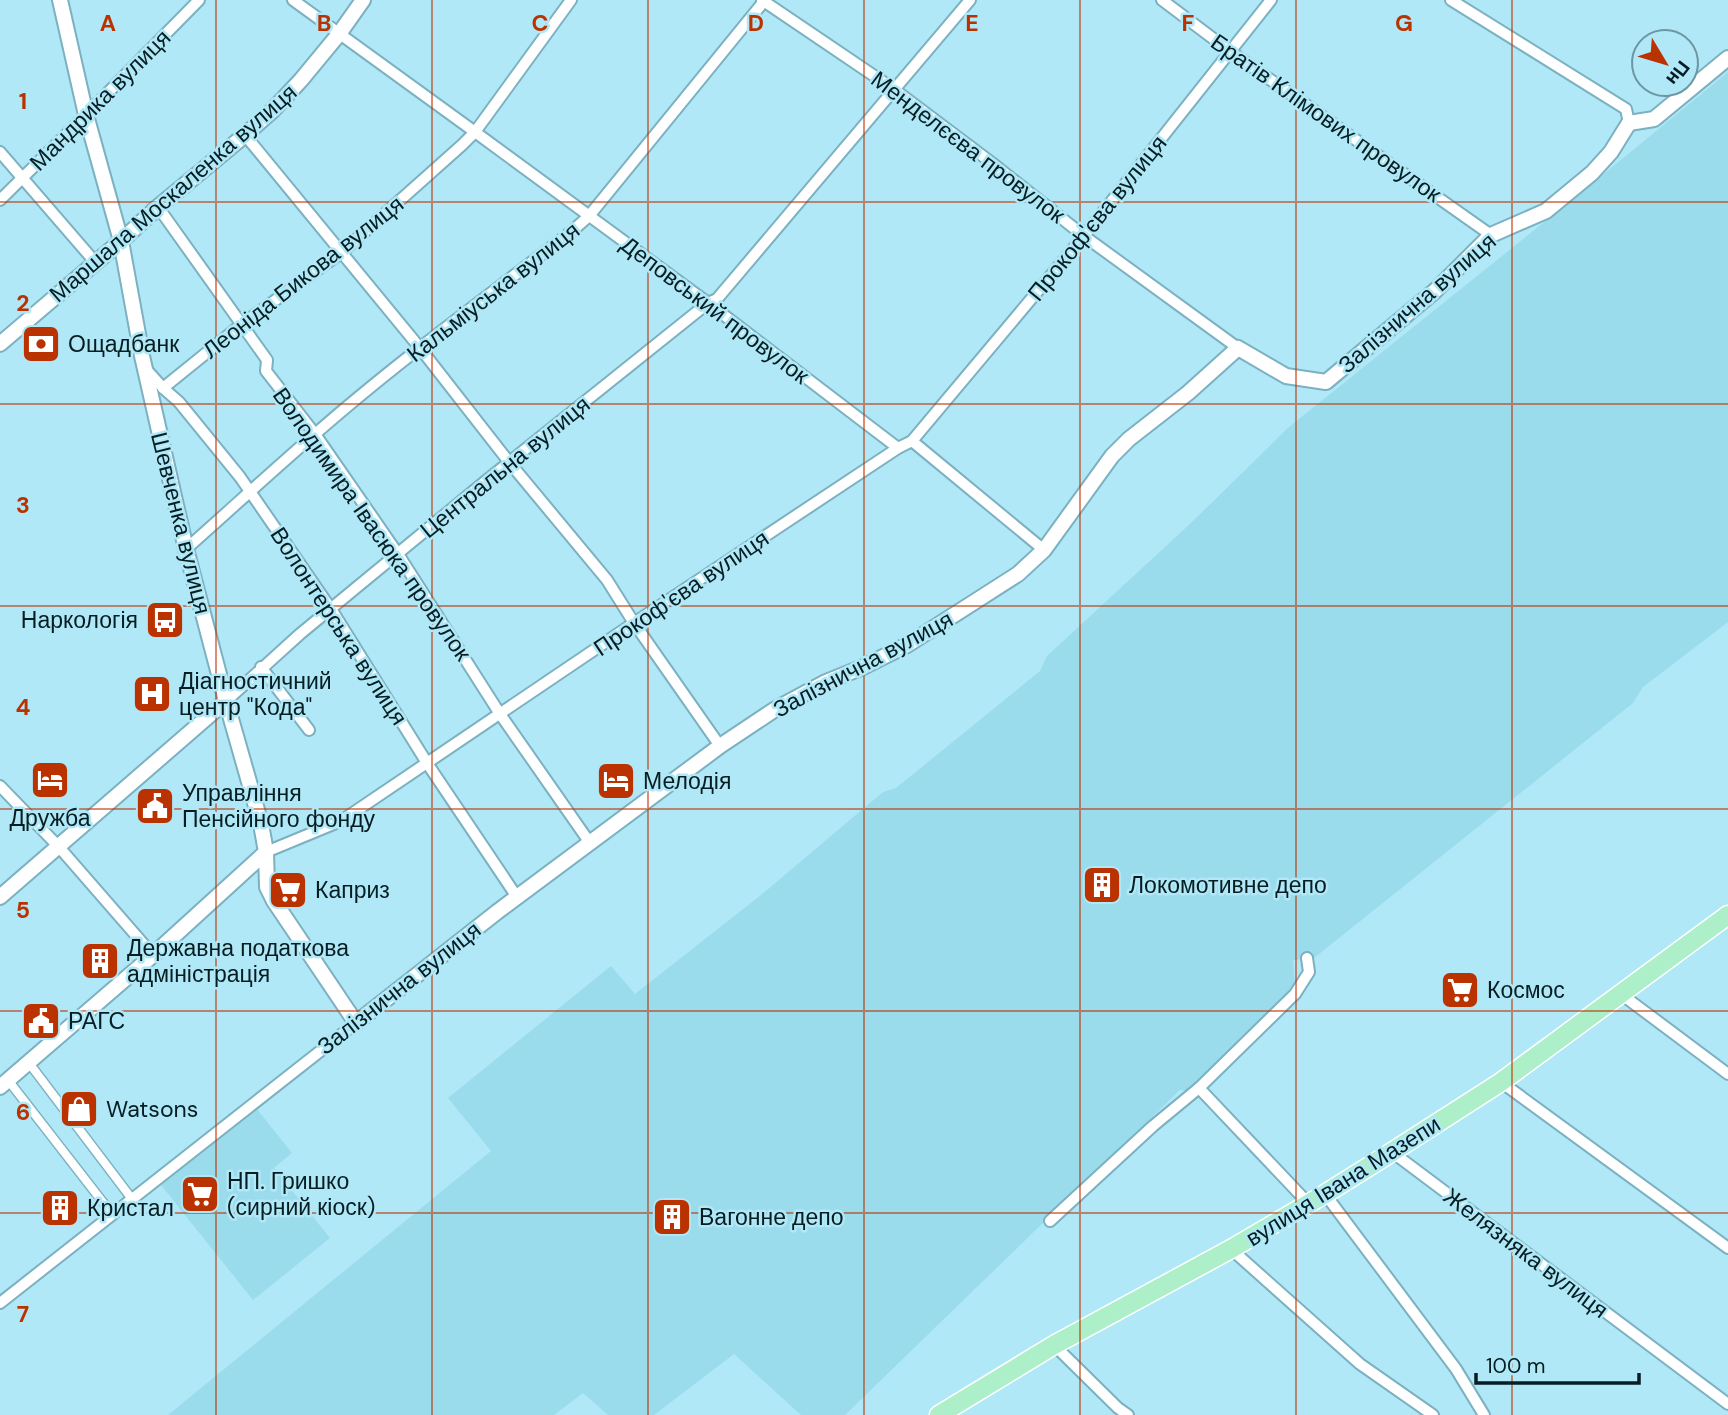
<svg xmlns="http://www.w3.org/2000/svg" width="1728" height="1415" font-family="'DM Sans',sans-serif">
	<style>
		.built { fill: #9adbec }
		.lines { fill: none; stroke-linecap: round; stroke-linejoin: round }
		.pedestrian-casing { stroke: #7bb1c0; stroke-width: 11 }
		.minor-casing { stroke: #7bb1c0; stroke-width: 14 }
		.tertiary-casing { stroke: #7bb1c0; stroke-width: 18 }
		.primary-casing { stroke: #fff; stroke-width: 21 }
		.pedestrian { stroke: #fff; stroke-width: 8 }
		.minor { stroke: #fff; stroke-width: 10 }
		.tertiary { stroke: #fff; stroke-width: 14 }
		.primary { stroke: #acefc8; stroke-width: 18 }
		.grid { fill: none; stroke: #ba3200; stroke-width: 2; stroke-opacity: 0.55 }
		.labels { text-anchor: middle; stroke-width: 5; stroke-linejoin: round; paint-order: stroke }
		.street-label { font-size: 23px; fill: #061d22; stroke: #b0e8f7 }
		.poi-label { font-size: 23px; fill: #061d22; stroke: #b0e8f7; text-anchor: start }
		.grid-label { font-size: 23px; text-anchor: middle; font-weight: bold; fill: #ba3200; stroke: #b0e8f7; stroke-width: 5; stroke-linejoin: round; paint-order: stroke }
	</style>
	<rect width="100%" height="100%" fill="#b0e8f7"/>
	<g class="built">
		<polygon points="1728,72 1728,622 1643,687 1633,703 1314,958 1293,960 1295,987 1188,1091 1180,1090 845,1415 801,1415 734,1354 654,1415 608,1415 583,1393 554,1415 168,1415 491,1151 448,1098 611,966 635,994 761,895 883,792 896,788 1040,671 1047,656 1192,522 1289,427 1588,187"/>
		<polygon points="256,1108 292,1153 274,1168 330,1238 253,1300 161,1185"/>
	</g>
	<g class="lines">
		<g class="pedestrian-casing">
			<g id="pedestrian">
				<polyline points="29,1063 132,1199"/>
				<polyline points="8,1080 112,1214"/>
			</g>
		</g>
		<g class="minor-casing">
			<g id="minor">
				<polyline points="293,0 475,132 708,303 898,448"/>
				<polyline points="762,0 895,90 992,163 1084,236 1238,348"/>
				<polyline points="1162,0 1231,52 1491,235"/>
				<polyline points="1451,0 1626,109 1629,123"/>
				<polyline points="245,135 420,348 509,462 607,580 634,623 720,746"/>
				<polyline points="0,152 95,262"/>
				<polyline points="0,200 86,115 199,0"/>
				<polyline points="158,207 267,360 266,371 315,434 398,554 500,714 590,843"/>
				<polyline points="145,368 163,388 179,402 240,477 331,609 427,763 517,897"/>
				<polyline points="163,388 241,325 342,252 462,145 475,132 571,0"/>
				<polyline points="912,441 1044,550"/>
				<path d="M186 549C229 511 271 472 314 435 396 363 484 299 571 232L589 216 765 0"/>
				<polyline points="261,667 309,730"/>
				<polyline points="226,701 300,634 487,480 708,303 717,299 970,0"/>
				<polyline points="0,786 59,847 153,955"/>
				<polyline points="266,852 341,821 634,623 898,448 912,441 1084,236 1271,0"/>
				<polyline points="1307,958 1309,972 1295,994 1199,1088 1309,1204"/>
				<polyline points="1621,994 1728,1074"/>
				<polyline points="1501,1082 1728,1248"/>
				<polyline points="1392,1152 1728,1404"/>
				<polyline points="1325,1194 1456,1369 1484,1415"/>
				<polyline points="1050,1221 1153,1126 1199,1088"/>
				<polyline points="1231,1249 1360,1364 1433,1415"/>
				<polyline points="0,1303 356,1023"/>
				<polyline points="1054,1345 1118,1408 1128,1415"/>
			</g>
		</g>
		<g class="tertiary-casing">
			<g id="tertiary">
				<polyline points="60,0 86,115 121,241 142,356 186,549 226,701 261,824 266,852 267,887 274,901 356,1023 497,912 720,746 774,710 826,682 863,667 907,645 1018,574 1044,550 1112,456 1129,439 1188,393 1238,348 1286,376 1326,382 1436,290 1491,235 1546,211 1592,173 1611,152 1629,123 1654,119 1728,58"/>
				<polyline points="0,344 121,241 158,207 245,135 272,111 301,80 339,34 363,0"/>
				<polyline points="0,897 226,701"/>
				<polyline points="0,1087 153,955 266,852"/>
			</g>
		</g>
		<g class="primary-casing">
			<polyline id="primary" points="939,1415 1054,1345 1231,1249 1325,1194 1392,1152 1501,1082 1728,915"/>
		</g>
		<use href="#pedestrian" class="pedestrian"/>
		<use href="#minor" class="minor"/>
		<use href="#tertiary" class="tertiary"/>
		<use href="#primary" class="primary"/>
	</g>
	<path class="grid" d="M216 0V1415M432 0V1415M648 0V1415M864 0V1415M1080 0V1415M1296 0V1415M1512 0V1415M0 202H1728M0 404H1728M0 606H1728M0 809H1728M0 1011H1728M0 1213H1728"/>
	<defs>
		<g id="bank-square" transform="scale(2.0125)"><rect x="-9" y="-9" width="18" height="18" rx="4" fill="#ba3200" stroke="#b0e8f7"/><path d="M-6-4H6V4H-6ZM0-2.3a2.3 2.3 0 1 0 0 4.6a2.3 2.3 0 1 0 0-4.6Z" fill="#fff"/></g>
		<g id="bus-square" transform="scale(2.0125)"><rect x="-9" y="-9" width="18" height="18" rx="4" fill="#ba3200" stroke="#b0e8f7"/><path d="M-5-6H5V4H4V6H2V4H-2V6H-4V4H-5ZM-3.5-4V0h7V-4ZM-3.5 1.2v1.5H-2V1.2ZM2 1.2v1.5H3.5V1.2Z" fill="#fff"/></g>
		<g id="hospital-square" transform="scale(2.0125)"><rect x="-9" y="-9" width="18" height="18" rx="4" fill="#ba3200" stroke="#b0e8f7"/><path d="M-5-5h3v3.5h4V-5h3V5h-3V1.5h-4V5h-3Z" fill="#fff"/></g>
		<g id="hotel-square" transform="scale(2.0125)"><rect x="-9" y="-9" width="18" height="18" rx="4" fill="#ba3200" stroke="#b0e8f7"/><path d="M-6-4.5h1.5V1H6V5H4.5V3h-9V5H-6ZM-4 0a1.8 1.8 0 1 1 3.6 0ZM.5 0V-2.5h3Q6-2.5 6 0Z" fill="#fff"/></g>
		<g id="civic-square" transform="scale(2.0125)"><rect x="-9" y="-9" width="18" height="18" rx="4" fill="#ba3200" stroke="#b0e8f7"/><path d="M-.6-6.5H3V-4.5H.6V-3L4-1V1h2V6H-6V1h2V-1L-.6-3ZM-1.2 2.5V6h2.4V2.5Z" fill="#fff"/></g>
		<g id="building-square" transform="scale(2.0125)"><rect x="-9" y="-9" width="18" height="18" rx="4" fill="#ba3200" stroke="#b0e8f7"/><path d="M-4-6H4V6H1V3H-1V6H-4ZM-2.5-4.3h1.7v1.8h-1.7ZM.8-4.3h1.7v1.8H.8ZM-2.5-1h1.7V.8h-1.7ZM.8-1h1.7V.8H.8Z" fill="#fff"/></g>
		<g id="supermarket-square" transform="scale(2.0125)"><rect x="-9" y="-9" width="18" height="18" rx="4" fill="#ba3200" stroke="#b0e8f7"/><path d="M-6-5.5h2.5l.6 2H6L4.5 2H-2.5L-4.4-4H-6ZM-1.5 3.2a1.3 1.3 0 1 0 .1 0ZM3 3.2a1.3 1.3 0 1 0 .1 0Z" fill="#fff"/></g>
		<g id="shop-square" transform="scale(2.0125)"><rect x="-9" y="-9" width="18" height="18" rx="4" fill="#ba3200" stroke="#b0e8f7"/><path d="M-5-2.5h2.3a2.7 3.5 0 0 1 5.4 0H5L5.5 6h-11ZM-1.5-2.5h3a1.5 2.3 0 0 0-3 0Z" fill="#fff"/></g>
	</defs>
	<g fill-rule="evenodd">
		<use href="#bank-square" x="41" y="344"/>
		<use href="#bus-square" x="165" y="620"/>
		<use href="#hospital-square" x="152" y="694"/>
		<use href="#hotel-square" x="50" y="780"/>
		<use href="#hotel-square" x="616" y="781"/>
		<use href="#civic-square" x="155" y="806"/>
		<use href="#building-square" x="1102" y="885"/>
		<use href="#supermarket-square" x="288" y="890"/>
		<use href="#building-square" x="100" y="961"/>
		<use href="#supermarket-square" x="1460" y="990"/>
		<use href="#civic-square" x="41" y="1021"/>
		<use href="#shop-square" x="79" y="1109"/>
		<use href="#supermarket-square" x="200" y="1194"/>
		<use href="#building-square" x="60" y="1208"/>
		<use href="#building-square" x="672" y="1217"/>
	</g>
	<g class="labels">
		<g class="street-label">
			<text transform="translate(100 100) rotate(-45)" y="8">Мандрика вулиця</text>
			<text transform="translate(1326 118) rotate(35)" y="8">Братів Клімових провулок</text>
			<text transform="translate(968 147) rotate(37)" y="8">Менделєєва провулок</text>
			<text transform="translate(173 193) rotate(-41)" y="8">Маршала Москаленка вулиця</text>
			<text transform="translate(1097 218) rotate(-51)" y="8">Прокоф'єва вулиця</text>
			<text transform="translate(303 277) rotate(-38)" y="8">Леоніда Бикова вулиця</text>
			<text transform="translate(493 292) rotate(-38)" y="8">Кальміуська вулиця</text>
			<text transform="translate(1417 303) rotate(-41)" y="8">Залізнична вулиця</text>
			<text transform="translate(715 310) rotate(37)" y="8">Деповський провулок</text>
			<text transform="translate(505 467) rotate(-39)" y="8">Центральна вулиця</text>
			<text transform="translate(181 523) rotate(76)" y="8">Шевченка вулиця</text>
			<text transform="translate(372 524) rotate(55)" y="8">Володимира Івасюка провулок</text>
			<text transform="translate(681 593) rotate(-34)" y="8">Прокоф'єва вулиця</text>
			<text transform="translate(339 626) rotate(57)" y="8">Волонтерська вулиця</text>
			<text transform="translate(863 664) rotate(-28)" y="8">Залізнична вулиця</text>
			<text transform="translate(399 988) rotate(-38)" y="8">Залізнична вулиця</text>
			<text transform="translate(1343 1181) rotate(-32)" y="8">вулиця Івана Мазепи</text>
			<text transform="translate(1526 1253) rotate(37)" y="8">Желязняка вулиця</text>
		</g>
		<g class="poi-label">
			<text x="68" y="352">Ощадбанк</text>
			<text x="138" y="628" text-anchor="end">Наркологія</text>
			<text x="179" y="689">Діагностичний<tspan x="179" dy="26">центр "Кода"</tspan></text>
			<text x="643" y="789">Мелодія</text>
			<text x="182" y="801">Управління<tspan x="182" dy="26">Пенсійного фонду</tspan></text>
			<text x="50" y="826" text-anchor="middle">Дружба</text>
			<text x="1129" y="893">Локомотивне депо</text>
			<text x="315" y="898">Каприз</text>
			<text x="127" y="956">Державна податкова<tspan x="127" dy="26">адміністрація</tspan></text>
			<text x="1487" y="998">Космос</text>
			<text x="68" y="1029">РАГС</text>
			<text x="106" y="1117">Watsons</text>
			<text x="227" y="1189">НП. Гришко<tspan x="227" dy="26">(сирний кіоск)</tspan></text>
			<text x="87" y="1216">Кристал</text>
			<text x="699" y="1225">Вагонне депо</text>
		</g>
	</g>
	<g class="grid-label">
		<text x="108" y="31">A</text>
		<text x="324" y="31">B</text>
		<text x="540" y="31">C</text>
		<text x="756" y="31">D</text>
		<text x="972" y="31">E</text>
		<text x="1188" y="31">F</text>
		<text x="1404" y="31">G</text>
		<text x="23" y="109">1</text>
		<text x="23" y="311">2</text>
		<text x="23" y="513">3</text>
		<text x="23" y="715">4</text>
		<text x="23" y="918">5</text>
		<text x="23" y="1120">6</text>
		<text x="23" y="1322">7</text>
	</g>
	<g transform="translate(1665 63) rotate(128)"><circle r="33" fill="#b0e8f7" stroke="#6c97a2" stroke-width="2"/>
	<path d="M0-5L12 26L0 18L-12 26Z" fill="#ba3200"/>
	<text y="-10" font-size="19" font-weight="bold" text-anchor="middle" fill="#061d22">Пн</text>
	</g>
	<path d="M1476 1373v10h163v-10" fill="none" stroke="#061d22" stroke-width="3.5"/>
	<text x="1486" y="1373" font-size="21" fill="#061d22" stroke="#b0e8f7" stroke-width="5" paint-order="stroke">100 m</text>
</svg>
